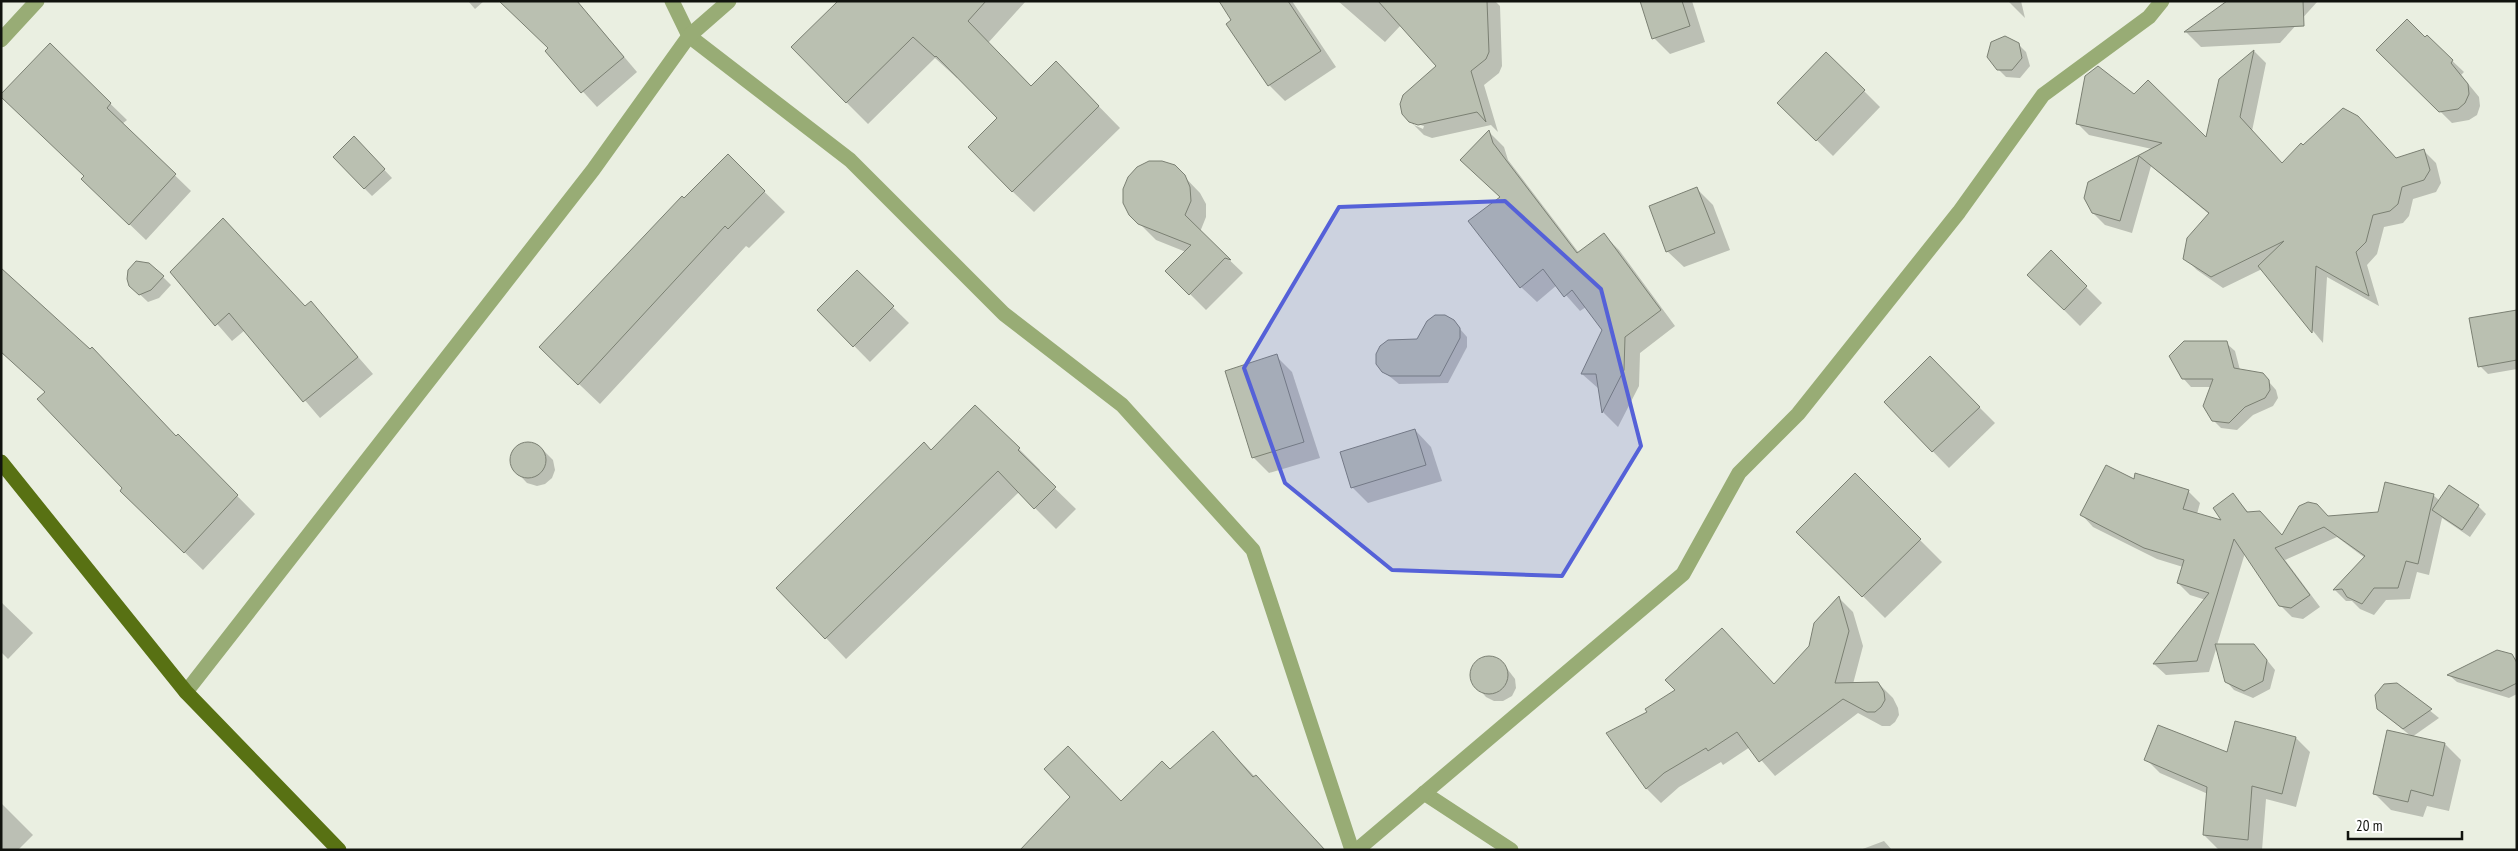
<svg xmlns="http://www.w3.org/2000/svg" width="2518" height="851" font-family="'PT Sans Narrow',sans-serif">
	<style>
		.shadow { fill: #0003; fill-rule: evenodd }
		.building { fill: #bac0b1; stroke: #7b8073 }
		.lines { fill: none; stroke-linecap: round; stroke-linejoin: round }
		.minor { stroke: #98ac75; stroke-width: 15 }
		.major { stroke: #587113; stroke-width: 15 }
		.marked { fill: #5561d8; fill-opacity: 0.2; stroke: #5561d8; stroke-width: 4; stroke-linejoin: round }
	</style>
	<rect width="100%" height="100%" fill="#eaefe1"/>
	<g class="shadow">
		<polygon points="468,1 484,1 475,9"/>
		<polygon points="573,1 598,26 637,72 597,107 546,51"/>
		<polygon points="867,1 1026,1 988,43 1032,87 1077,84 1120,128 1034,212 1012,191 999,118 958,76 957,78 935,58 868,124 846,102"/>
		<polygon points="1221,1 1292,1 1336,67 1285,101 1269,85"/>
		<path d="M1338 1H1495L1500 6 1502 66 1499 73 1484 85 1498 132 1491 125 1432 138 1424 135 1410 121 1438 66 1401 25 1385 42ZM1414 123 1424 126 1423 129 1414 125Z"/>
		<polygon points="1642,1 1692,1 1705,42 1670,54 1654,38"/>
		<polygon points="2008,1 2021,1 2025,18"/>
		<polygon points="2230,1 2318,1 2280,43 2201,47 2186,32"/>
		<polygon points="2427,37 2464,72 2461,75 2479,97 2480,106 2477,115 2469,120 2452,123 2378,50"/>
		<polygon points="2018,44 2026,52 2030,66 2020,78 2006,77 1998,69"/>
		<polygon points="50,45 127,120 122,124 191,191 146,240 99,195 85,176"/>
		<polygon points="2254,51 2266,63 2252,131 2282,165 2396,159 2424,151 2436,163 2441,183 2436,192 2413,199 2409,216 2403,223 2384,227 2377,254 2367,265 2379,306 2327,277 2323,343 2262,269 2223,288 2197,270 2185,258 2209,214 2151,166 2132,233 2105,225 2093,213 2089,183 2152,149 2089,135 2077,123 2086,78 2208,138 2220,80"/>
		<polygon points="1864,91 1880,107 1833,156 1795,119"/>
		<polygon points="1489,132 1504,147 1508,160 1579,253 1604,235 1619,250 1675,326 1640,353 1639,386 1618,427 1603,412 1599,389 1582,374 1603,330 1586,307 1580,311 1557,285 1537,302 1521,287"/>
		<polygon points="362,146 392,178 372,196 364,188"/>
		<polygon points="728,156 785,212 749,248 746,246 600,404 561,367 684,200"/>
		<polygon points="1174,166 1200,193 1206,204 1206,217 1200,232 1243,273 1206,310 1167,271 1186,252 1156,240 1130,214"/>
		<polygon points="1697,189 1713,205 1730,250 1684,267 1667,251"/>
		<polygon points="2051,252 2102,303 2080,326 2029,275"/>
		<polygon points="172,272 306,307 311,303 373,374 320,418 245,330 232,341"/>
		<polygon points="857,272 909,323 870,362 819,310"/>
		<polygon points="163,277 171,285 159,298 148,302 131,286"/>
		<polygon points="2517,311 2517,369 2488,374 2480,366"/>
		<polygon points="1453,321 1467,337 1467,347 1448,383 1399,384 1383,371 1418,341"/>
		<polygon points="2226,343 2235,351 2240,370 2262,374 2276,390 2278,398 2273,406 2253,415 2237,430 2221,428 2213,420 2211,387 2191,387 2183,378"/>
		<polygon points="1276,356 1292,372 1320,458 1269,473 1253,457"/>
		<polygon points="1930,358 1995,423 1949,468 1885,402"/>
		<polygon points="46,392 178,436 255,514 203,570 121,491 124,488"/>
		<polygon points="1415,430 1431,447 1442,481 1368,503 1352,487"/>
		<polygon points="529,442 538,445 553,460 555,470 552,478 545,484 537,486 527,483 513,468 511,459 514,450 521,444"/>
		<polygon points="1019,449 1040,470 1038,472 1076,509 1056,529 1019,492 846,659 826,638 932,451"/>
		<polygon points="1855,475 1942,562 1885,618 1798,532"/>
		<polygon points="2134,481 2188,491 2200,503 2197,514 2224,522 2233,495 2249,513 2283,536 2328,517 2379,513 2433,495 2440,501 2478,506 2486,514 2470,537 2442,518 2429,575 2417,572 2410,599 2386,600 2374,615 2360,609 2352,601 2346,601 2335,590 2365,558 2337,537 2285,560 2320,607 2303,619 2292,617 2280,605 2245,553 2217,645 2262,654 2275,670 2270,689 2253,698 2234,690 2226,681 2217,646 2209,672 2166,675 2154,664 2206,600 2190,595 2178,583 2183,567 2157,559 2093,527 2082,515"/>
		<polygon points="1839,598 1853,612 1863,646 1853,684 1878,683 1893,698 1898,708 1899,715 1895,722 1890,726 1882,726 1858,713 1775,776 1750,747 1723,765 1721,762 1679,787 1661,803 1646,788 1608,734 1775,686 1810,646"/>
		<polygon points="1,602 33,633 8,659 1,652"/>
		<polygon points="2511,655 2517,660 2517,694 2509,698 2457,682 2449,675"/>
		<polygon points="1484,658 1493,658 1502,662 1515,679 1516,688 1512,696 1503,701 1494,701 1486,697 1472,681 1472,671 1477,663"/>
		<polygon points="2397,684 2439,718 2412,737 2378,709"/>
		<polygon points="2236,723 2296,738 2310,752 2296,807 2266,799 2262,850 2218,849 2204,835 2208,794 2160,773 2146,759 2228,753"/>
		<polygon points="1213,733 1325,850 1046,850 1170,771"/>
		<polygon points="2445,744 2461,760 2449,811 2427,806 2423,817 2391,810 2375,794"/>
		<polygon points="1,803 33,835 18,850 1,850"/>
		<polygon points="1884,841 1892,850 1860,850"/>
	</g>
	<g class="building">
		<polygon points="499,1 577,1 624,57 581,93 545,51 548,48"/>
		<polygon points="838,1 986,1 968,21 1031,86 1056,61 1099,106 1012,192 968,147 997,118 936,56 935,57 913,37 846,103 791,47"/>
		<polygon points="1219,1 1288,1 1321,51 1268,86 1226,24 1231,20"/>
		<polygon points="1378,1 1487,1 1489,52 1486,59 1471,71 1486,122 1477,112 1418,125 1409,122 1402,114 1400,104 1403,95 1436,66"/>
		<polygon points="1640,1 1682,1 1690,26 1652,39"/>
		<polygon points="2227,1 2303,1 2304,26 2184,32"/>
		<polygon points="2407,19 2425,37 2427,35 2453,60 2451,63 2468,84 2469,94 2465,103 2458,109 2439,112 2376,50"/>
		<polygon points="2005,36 2019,43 2022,58 2012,70 1997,70 1987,57 1991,42"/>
		<polygon points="50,43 111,103 107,108 176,174 129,225 81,179 84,176 1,97 1,94"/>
		<polygon points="2254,50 2240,117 2282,163 2301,143 2303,145 2343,108 2358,116 2396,158 2424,149 2430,170 2424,180 2402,187 2398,204 2390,211 2373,215 2366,242 2356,252 2369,296 2316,266 2312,333 2258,266 2284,241 2211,277 2183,259 2187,238 2209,213 2139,156 2120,221 2092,213 2084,198 2088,182 2162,143 2076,124 2085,76 2098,66 2134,94 2148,80 2206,137 2219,79"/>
		<polygon points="1826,52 1865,90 1816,141 1777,103"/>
		<polygon points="1489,130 1493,143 1577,253 1604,233 1661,310 1625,337 1624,370 1602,413 1596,374 1581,374 1602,330 1572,290 1564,297 1543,269 1520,288 1468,221 1500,197 1460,160"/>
		<polygon points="354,136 385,169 364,189 333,157"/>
		<polygon points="728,154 765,191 728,229 725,226 578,385 539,347 682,196 684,198"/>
		<polygon points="1149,161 1162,161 1175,165 1185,175 1190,187 1191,201 1185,215 1231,260 1225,258 1189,295 1165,271 1191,245 1138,224 1129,215 1123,203 1123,189 1128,177 1137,167"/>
		<polygon points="1697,187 1715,233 1666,252 1649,206"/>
		<polygon points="223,218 305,306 311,301 358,357 303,402 229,313 215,326 170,272"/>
		<polygon points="2051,250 2087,286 2064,310 2027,275"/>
		<polygon points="136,261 149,263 164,276 151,290 139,295 129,286 127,279 128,270"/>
		<polygon points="1,268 90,349 92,347 176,436 178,434 238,495 184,553 120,491 122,488 37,399 45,392 1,352"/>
		<polygon points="857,270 894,306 853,347 817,310"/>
		<polygon points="2517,310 2517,360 2478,367 2469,318"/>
		<polygon points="1435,315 1445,315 1454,320 1460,328 1460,338 1440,376 1390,376 1382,372 1376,364 1376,354 1380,346 1388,340 1417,339 1427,321"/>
		<polygon points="2184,341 2227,341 2234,368 2263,373 2269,380 2270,390 2265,398 2245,407 2229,423 2212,421 2203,406 2213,379 2182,379 2169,356"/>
		<polygon points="1277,354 1304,442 1252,458 1225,371"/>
		<polygon points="1930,356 1980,407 1932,452 1884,402"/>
		<polygon points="975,405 1020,448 1018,450 1056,487 1034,509 998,471 825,639 776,588 924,442 931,450"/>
		<polygon points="1415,429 1426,465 1351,488 1340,452"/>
		<circle cx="528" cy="460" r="18"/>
		<polygon points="2106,465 2134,479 2135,473 2189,490 2183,509 2221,520 2213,508 2233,493 2247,512 2260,511 2282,535 2299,506 2308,502 2317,504 2328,516 2378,512 2385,482 2434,494 2418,564 2406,561 2398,588 2374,588 2362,604 2347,597 2342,589 2333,590 2365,556 2324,527 2275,548 2310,595 2291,608 2279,606 2234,539 2197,661 2153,664 2209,593 2177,583 2184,560 2144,548 2080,515"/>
		<polygon points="1855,473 1921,539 1862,597 1796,532"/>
		<polygon points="2449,485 2479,505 2462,530 2432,510"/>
		<polygon points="1839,596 1849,631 1835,683 1878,682 1884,692 1885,700 1881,707 1875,712 1867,712 1843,699 1759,762 1737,732 1708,751 1706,748 1664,773 1646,789 1606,733 1647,712 1645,709 1675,690 1665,680 1722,628 1774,684 1809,646 1814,623"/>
		<polygon points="2215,644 2254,644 2267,660 2263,681 2244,691 2225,682"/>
		<polygon points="2497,650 2512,654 2517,663 2517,683 2501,691 2447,675"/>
		<circle cx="1489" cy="675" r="19"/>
		<polygon points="2397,683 2432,709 2403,729 2377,709 2375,695 2384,684"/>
		<polygon points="2235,721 2296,737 2282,794 2252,786 2248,840 2203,835 2207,787 2144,760 2158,725 2227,752"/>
		<polygon points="2387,730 2445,743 2433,796 2411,790 2408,802 2373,794"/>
		<polygon points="1213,731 1253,777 1256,775 1325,850 1020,850 1070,797 1044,769 1068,746 1121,801 1162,761 1170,769"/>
	</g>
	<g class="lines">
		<g class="minor">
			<polyline points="672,1 689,36 850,160 1004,314 1122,405 1253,550 1352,850"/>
			<polyline points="1,40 37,1"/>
			<polyline points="186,692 593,170 689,36 729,1"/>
			<polyline points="1424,793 1511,850"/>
			<polyline points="1357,850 1683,574 1739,473 1798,414 1959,212 2043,95 2149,17 2162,1"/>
		</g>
		<polyline class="major" points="1,462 186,692 339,850"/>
	</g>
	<path class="marked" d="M1505 201 1601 289 1641 446 1562 576 1392 570 1285 483 1244 368 1339 207Z"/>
	<rect width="2518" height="851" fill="none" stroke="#11130e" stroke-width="5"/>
	<path d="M2348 831v8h114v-8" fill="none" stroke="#11130e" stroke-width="2.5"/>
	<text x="2356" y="831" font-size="15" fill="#11130e" stroke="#ffffff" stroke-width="4" paint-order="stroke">20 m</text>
</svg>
